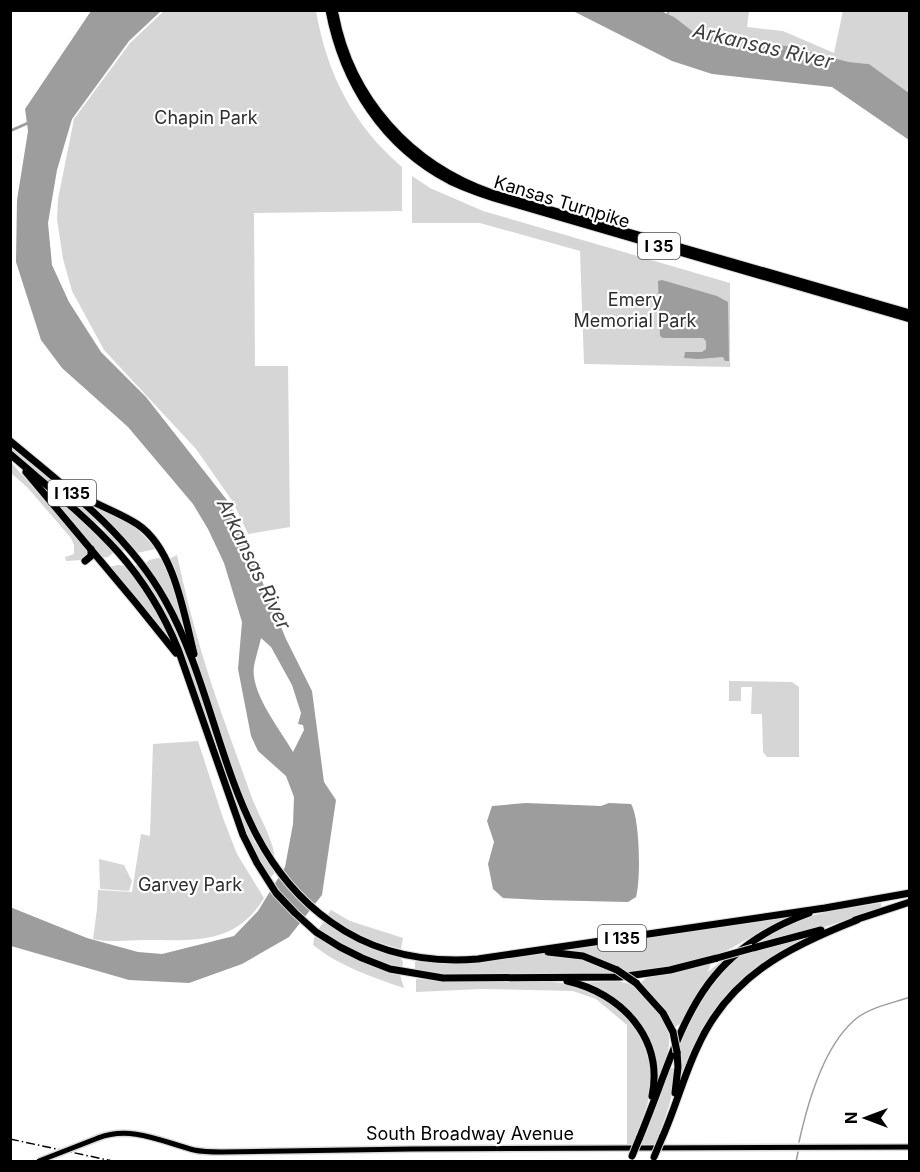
<svg xmlns="http://www.w3.org/2000/svg" width="920" height="1172" font-family="Inter,sans-serif">
	<style>
		.green { fill: #d6d6d6 }
		.water { fill: #9d9d9d; fill-rule: evenodd }
		.lines { fill: none; stroke-linecap: round; stroke-linejoin: round }
		.stream { stroke: #9d9d9d; stroke-width: 1.5 }
		.canal { stroke: #9d9d9d; stroke-width: 3 }
		.major-casing { stroke: #dbdbdb; stroke-width: 8 }
		.highway-casing { stroke: #dbdbdb; stroke-width: 9 }
		.major { stroke: #000; stroke-width: 5 }
		.highway { stroke: #000; stroke-width: 7 }
		.rail { stroke: #000; stroke-width: 1.5; stroke-dasharray: 9 3 1.5 3; stroke-linecap: butt }
		.major-bridge-casing { stroke: #dbdbdb; stroke-width: 8; stroke-linecap: butt }
		.highway-bridge-casing { stroke: #dbdbdb; stroke-width: 9; stroke-linecap: butt }
		.major-bridge { stroke: #000; stroke-width: 5 }
		.highway-bridge { stroke: #000; stroke-width: 7 }
		.labels { text-anchor: middle; stroke-width: 4.5; stroke-linejoin: round; paint-order: stroke }
		.shield { fill: #fff; stroke: #4c4c4c; stroke-width: 1.5 }
		.shield-label { font-size: 16px; font-weight: bold; fill: #000 }
		.park-label { font-size: 18px; fill: #2d2d2d; stroke: #fff }
		.street-label { font-size: 18px; fill: #000; stroke: #fff }
		.water-label { font-size: 20px; font-style: italic; fill: #3e3e3e; stroke: #fff }
	</style>
	<rect width="100%" height="100%" fill="#fff"/>
	<g class="green">
		<path d="M165 10 316 11C327 74 353 125 402 167V211L254 213 255 366H288L290 527 248 534 233 502 196 449 104 350 72 291 63 259 57 219 58 199 74 119 130 43Z"/>
		<polygon points="668,10 749,11 747,27 783,31 834,53 843,11 909,11 909,93 869,64 849,62 787,46 696,34 668,14"/>
		<polygon points="412,176 430,188 483,211 730,283 730,367 584,364 580,251 480,223 412,223"/>
		<polygon points="11,446 105,526 126,550 121,551 100,525 92,521 11,452"/>
		<polygon points="10,461 88,550 89,555 83,560 66,561 65,557 74,554 74,545 71,538 27,487 11,473"/>
		<polygon points="36,481 78,516 114,552 108,557 101,558"/>
		<polygon points="87,503 136,527 156,549 137,553"/>
		<path d="M177 555C183 582 189 609 197 636 212 691 233 744 252 798 258 814 278 848 274 862L247 811 203 684 191 631 169 559Z"/>
		<polygon points="158,558 162,559 176,594 189,643 166,596 145,564 149,560"/>
		<path d="M118 565 126 566C145 590 159 616 172 643L109 567Z"/>
		<path d="M139 565C186 635 208 715 235 794L234 796H232L181 651 133 566Z"/>
		<polygon points="729,681 792,682 799,687 799,757 767,757 763,752 762,714 751,714 752,687 741,687 741,701 729,701"/>
		<path d="M198 741 223 818 237 854 264 898C235 946 192 940 144 940 126 940 110 943 93 939L97 909 98 890 132 892 141 834 150 836 153 744Z"/>
		<polygon points="234,799 237,800 254,841 275,872 269,880 252,850"/>
		<polygon points="99,859 124,865 132,881 129,891 100,889"/>
		<polygon points="881,903 881,908 828,926 761,944 759,939 807,917 835,910"/>
		<polygon points="331,910 350,921 403,938 401,949 361,937 327,916"/>
		<polygon points="787,917 719,955 674,967 628,973 598,958 558,951"/>
		<polygon points="324,921 352,938 400,956 403,962 402,969 360,955 318,930"/>
		<path d="M315 934C339 955 369 965 400 975L404 988C372 977 341 967 313 945Z"/>
		<path d="M807 937C764 958 728 987 703 1029 694 1044 689 1067 679 1079L678 1044 706 990 735 956Z"/>
		<path d="M543 954C569 954 591 961 614 971L604 976H451L415 972V962L417 960 477 962Z"/>
		<polygon points="721,961 723,961 702,985 682,1022 674,1028 639,984 646,978 711,963 708,972"/>
		<path d="M416 979C442 980 468 982 494 982 521 982 550 979 576 986 625 999 659 1047 649 1098 645 1114 638 1130 632 1145H627V1025L596 999 573 991 482 989 416 992Z"/>
		<path d="M617 981C635 984 637 988 649 1000 681 1034 669 1052 654 1090L653 1058 631 1014 579 983Z"/>
		<path d="M670 1068H676C674 1095 665 1120 655 1145H639Z"/>
	</g>
	<g class="water">
		<path d="M91 11H161L129 41 72 119 57 170 48 223 52 265 69 302 101 352 146 397 230 504 286 639 312 691 324 782 336 800 322 895 289 937 242 964 189 983 129 980 11 946 10 907 87 938 138 952 162 954 234 936 258 911 285 867 293 824 294 797 286 776 258 751 251 736 238 669 242 622 224 563 208 529 193 504 128 427 62 368 41 340 16 262 17 200 28 131 25 109ZM261 638 271 647 292 685 301 713 298 724 303 725 304 730 293 752C280 729 250 693 254 666 256 656 259 647 261 638Z"/>
		<polygon points="573,11 661,11 674,17 696,34 787,46 849,62 869,64 909,93 909,140 832,87 712,74 672,61"/>
		<polygon points="662,280 717,296 728,302 729,361 725,361 723,357 698,359 684,358 685,352 702,352 706,349 706,341 703,338 663,338 660,336 658,281"/>
		<path d="M609 803 631 804C640 818 641 880 636 897L628 902 540 900 503 898 493 889 488 864 494 842 487 821 492 806 526 803 601 806Z"/>
	</g>
	<g class="lines">
		<g class="stream">
			<polyline points="668,10 668,14"/>
			<path d="M799 1142C808 1101 824 1044 857 1018 871 1007 893 1003 910 997"/>
			<polyline points="796,1162 798,1152"/>
		</g>
		<polyline class="canal" points="10,131 28,123"/>
		<g class="major-casing">
			<path id="major" d="M98 1138C131 1125 163 1142 194 1150 203 1152 213 1152 222 1152L411 1149 910 1147"/>
		</g>
		<g class="highway-casing">
			<g id="highway">
				<path d="M329 10C343 83 383 146 450 181 469 190 490 197 511 203L910 319"/>
				<path d="M335 14C351 99 411 165 492 193L910 313"/>
				<path d="M10 441C68 489 128 534 165 600 225 706 223 847 331 922 374 953 426 963 478 959L825 908 910 893"/>
				<path d="M10 454C83 517 140 556 178 649L243 835 257 863 276 893 295 913 316 932 340 947 362 958 390 969 443 978 620 977 670 970 717 958"/>
				<polyline points="26,472 135,602 176,653"/>
				<path d="M78 494C97 505 118 512 137 524 174 548 184 614 194 654"/>
				<polyline points="85,561 91,556 91,549"/>
				<polyline points="855,920 910,902"/>
				<polyline points="753,948 821,930"/>
				<polyline points="548,952 583,956 617,970"/>
				<path d="M567 981C621 993 664 1038 652 1096"/>
				<polyline points="636,983 663,1013 673,1032"/>
				<polyline points="675,1093 678,1067 677,1052"/>
				<path d="M662 1138C675 1109 683 1078 697 1048 729 976 788 947 857 920"/>
				<path d="M639 1139C682 1036 690 956 809 913"/>
			</g>
		</g>
		<use href="#major" class="major"/>
		<use href="#highway" class="highway"/>
		<g class="rail">
			<polyline points="10,12 12,10"/>
			<polyline points="10,1139 117,1162"/>
		</g>
		<g class="major-bridge-casing">
			<polyline id="major-bridge" points="39,1161 98,1138"/>
		</g>
		<g class="highway-bridge-casing">
			<g id="highway-bridge">
				<polyline points="717,958 753,948"/>
				<polyline points="617,970 636,983"/>
				<polyline points="673,1032 677,1052"/>
				<polyline points="632,1156 639,1139"/>
				<polyline points="654,1157 662,1138"/>
			</g>
		</g>
		<use href="#major-bridge" class="major-bridge"/>
		<use href="#highway-bridge" class="highway-bridge"/>
	</g>
	<g class="labels">
		<g class="shield">
			<rect x="638" y="233" width="42" height="26" rx="4.5"/>
			<rect x="48" y="480" width="48" height="26" rx="4.5"/>
			<rect x="598" y="925" width="48" height="26" rx="4.5"/>
		</g>
		<g class="shield-label">
			<text x="659" y="252">I 35</text>
			<text x="72" y="499">I 135</text>
			<text x="622" y="944">I 135</text>
		</g>
		<g class="park-label">
			<text x="206" y="124">Chapin Park</text>
			<text x="635" y="306">Emery<tspan x="635" dy="21">Memorial Park</tspan></text>
			<text x="190" y="891">Garvey Park</text>
		</g>
		<g class="street-label">
			<text transform="translate(562 202) rotate(17)" y="6">Kansas Turnpike</text>
			<text x="470" y="1140">South Broadway Avenue</text>
		</g>
		<g class="water-label">
			<text transform="translate(763 46) rotate(13)" y="7">Arkansas River</text>
			<text transform="translate(254 564) rotate(64)" y="7">Arkansas River</text>
		</g>
	</g>
	<rect width="920" height="1172" fill="none" stroke="#000000" stroke-width="24"/>
	<g transform="translate(866 1118) rotate(270)" stroke="#ffffff" stroke-width="4.5" paint-order="stroke">
	<path d="M0-4.5L10 22L0 15L-10 22Z" fill="#000000"/>
	<text y="-9" font-size="16" font-weight="bold" text-anchor="middle" fill="#000000">N</text>
	</g>
</svg>
